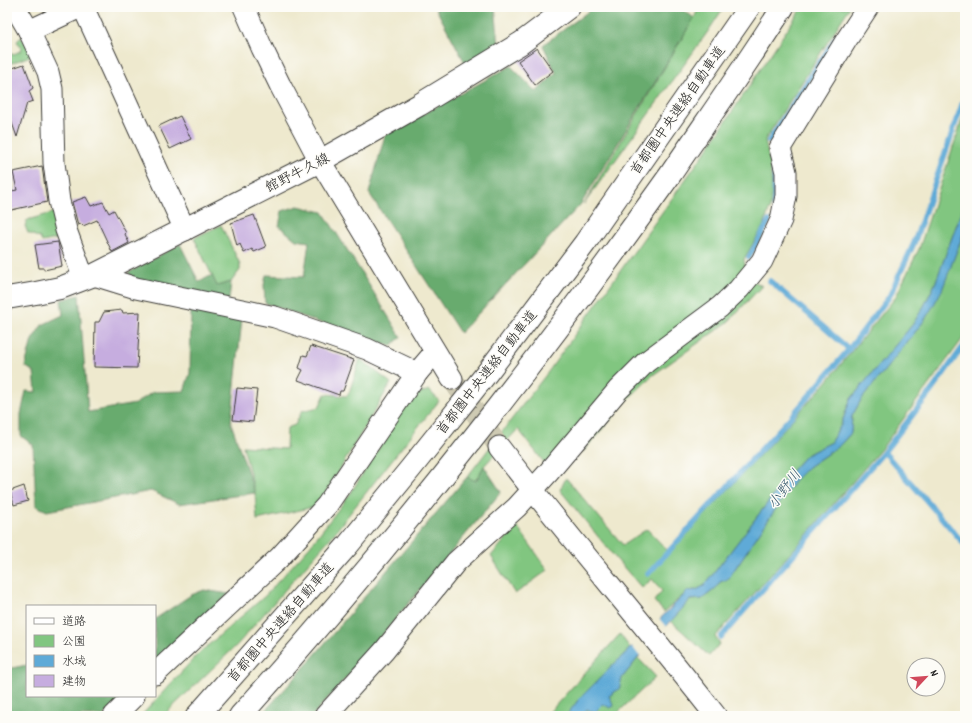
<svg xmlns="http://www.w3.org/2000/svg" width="972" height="723" font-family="Dekko,'Klee One',sans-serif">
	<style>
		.green { fill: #81c680; stroke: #4e714e }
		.forest { fill: #68ab6e; stroke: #426445 }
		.water { fill: #5eaad7; stroke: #3d637a }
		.pier { fill: #eee9ce }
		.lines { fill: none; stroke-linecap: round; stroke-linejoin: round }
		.stream { stroke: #5eaad7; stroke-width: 5.5 }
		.building { fill: #c6addf }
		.minor-tunnel { stroke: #cecab3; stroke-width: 21; stroke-dasharray: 21 10; stroke-linecap: butt }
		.minor-casing { stroke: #3c3b37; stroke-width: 23 }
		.major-casing { stroke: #3c3b37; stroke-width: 24 }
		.highway-casing { stroke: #3c3b37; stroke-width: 24 }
		.minor { stroke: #fff; stroke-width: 21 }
		.major { stroke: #fff; stroke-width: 22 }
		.highway { stroke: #fff; stroke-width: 22 }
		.labels { text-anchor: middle; stroke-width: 3; stroke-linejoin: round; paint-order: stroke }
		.street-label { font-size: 14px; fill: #1c1c1c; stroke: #fdfcf7 }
		.water-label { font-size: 15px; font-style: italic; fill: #3a5c70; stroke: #fdfcf7 }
	</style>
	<rect width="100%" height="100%" fill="#fdfcf7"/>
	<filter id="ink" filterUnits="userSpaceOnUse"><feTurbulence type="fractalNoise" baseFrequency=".025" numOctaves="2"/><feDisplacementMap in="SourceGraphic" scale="8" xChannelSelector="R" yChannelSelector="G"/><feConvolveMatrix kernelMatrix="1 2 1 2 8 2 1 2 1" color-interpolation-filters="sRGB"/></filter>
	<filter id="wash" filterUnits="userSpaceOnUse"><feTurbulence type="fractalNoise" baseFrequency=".012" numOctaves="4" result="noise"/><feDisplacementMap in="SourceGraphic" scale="16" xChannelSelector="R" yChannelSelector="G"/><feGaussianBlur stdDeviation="0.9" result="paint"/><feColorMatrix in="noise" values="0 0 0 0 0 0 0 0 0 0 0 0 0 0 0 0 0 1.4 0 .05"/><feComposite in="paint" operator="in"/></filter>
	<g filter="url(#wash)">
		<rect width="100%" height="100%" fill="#eee9ce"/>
		<g class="green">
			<polygon points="699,7 724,7 709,30 584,204 694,18"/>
			<polygon points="802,7 850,7 765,140 770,164 772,190 770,207 764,225 744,259 745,268 729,288 546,465 518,429 484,466 475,481 467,477 548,372 708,148"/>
			<polygon points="21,37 35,54 7,65 7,48 8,47 12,55 22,50 17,41"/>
			<polygon points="965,111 965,202 935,284 924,306 913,324 850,400 841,425 830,443 806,455 795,467 704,586 696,590 688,591 664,612 654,601 662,591 652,579 642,588 618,561 560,490 566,478 623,545 647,529 668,551 669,554 825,384 895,298 919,249"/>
			<polygon points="7,169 10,169 13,189 7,190"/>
			<polygon points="56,212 62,238 42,242 40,238 28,233 25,226 27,220"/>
			<polygon points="221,225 240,264 240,270 231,282 217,286 194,238"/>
			<polygon points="965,229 965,335 961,341 882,448 804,538 715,637 720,643 709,656 671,621 690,600 702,599 715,589 720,582 728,579 796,479 808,467 840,445 851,433 852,416 861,400 924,321 942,289"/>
			<polygon points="754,281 762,286 728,322 653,375 628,399 582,453 611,408 649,365"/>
			<polygon points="360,359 391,383 318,506 257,520 255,493 243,446 286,449 287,428 295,425 302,411 319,407 325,394 347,396 349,393"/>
			<polygon points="429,390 439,401 410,437 332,536 237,645 163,716 141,716 198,654 265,596 310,546 350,494 394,424 406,398"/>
			<polygon points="517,526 548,570 515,594 491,556"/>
			<polygon points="620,634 630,648 579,699 566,716 546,716"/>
			<polygon points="638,658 656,677 614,716 582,716 587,709 594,713 603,704 614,706 609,696 619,689 622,678"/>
		</g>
		<g class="forest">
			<polygon points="435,7 495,7 499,45 469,70"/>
			<polygon points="594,7 680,7 694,18 581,204 460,333 369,193 385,135 511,66 536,92 556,73 543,45"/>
			<polygon points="298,206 323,212 355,262 401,337 391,346 318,322 265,303 264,285 266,275 304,277 309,242 296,240 279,226 282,211"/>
			<polygon points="180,244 199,282 212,275 217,286 231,282 229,300 137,285 128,273"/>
			<polygon points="79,295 88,412 135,404 153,392 184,391 190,373 191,309 242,319 231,423 255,493 179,504 151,491 47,511 36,506 33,445 21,436 21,414 26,391 36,392 34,372 25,366 32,340 42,325 63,315 61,300"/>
			<polygon points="484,466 501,492 354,669 312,716 260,716 295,678 467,477 476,481"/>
			<polygon points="204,590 229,594 155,668 155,619 191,595"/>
			<polygon points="27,665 27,696 125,696 103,716 7,716 7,669"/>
		</g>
		<polygon class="water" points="965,202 965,229 942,290 932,308 924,321 861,400 852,416 851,433 840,445 808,467 796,479 728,579 720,582 715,589 702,599 690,600 638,658 622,678 619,689 609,696 614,706 610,708 603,704 594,713 587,709 582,716 566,716 579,699 688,591 696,590 704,586 795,467 806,455 830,443 841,425 850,400 913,324 924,306 935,284"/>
		<polygon class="pier" points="658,617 667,628 641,658 631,645"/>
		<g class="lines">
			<g class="stream">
				<polyline points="769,141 837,36"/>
				<polyline points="774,206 775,168"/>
				<polyline points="749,257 769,221"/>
				<polyline points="770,281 849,349"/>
				<polyline points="884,452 965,545"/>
				<polyline points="648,574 796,411 849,349 889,297 914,243 965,96"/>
				<polyline points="721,637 884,452 932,390 965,344"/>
			</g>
		</g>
		<g id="blocks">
			<g class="building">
				<polygon points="537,48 553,71 535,85 518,61"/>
				<polygon points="24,64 33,88 29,91 33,101 27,103 17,137 7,109 7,70"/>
				<polygon points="180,116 191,139 170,149 159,126"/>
				<polygon points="42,166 47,202 7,211 7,192 17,190 13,172"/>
				<polygon points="86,197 91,206 103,202 109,213 114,210 126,233 125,234 129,243 112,252 97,220 83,226 81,224 78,225 72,202"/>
				<polygon points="254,215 266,247 254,252 252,249 244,253 240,244 237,246 231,223"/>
				<polygon points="58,242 62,266 44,270 44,268 39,268 35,245"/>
				<polygon points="122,310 123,313 140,312 137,368 94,367 95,322 99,322 104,312"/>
				<polygon points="311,346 354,360 343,391 340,391 339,395 298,380 303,370 299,368 303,355 307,356"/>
				<polygon points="237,388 257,390 253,422 233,420"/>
				<polygon points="24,486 28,501 14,505 10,491"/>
			</g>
		</g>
	</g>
	<g filter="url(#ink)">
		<use href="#blocks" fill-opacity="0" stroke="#3c3b37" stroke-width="1"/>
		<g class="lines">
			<polyline class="minor-tunnel" points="452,379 499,447"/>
			<g class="minor-casing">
				<g id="minor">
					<polyline points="15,7 29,31 48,72 52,89 54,163 59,201 66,230 81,271 83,279"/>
					<polyline points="83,7 185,230"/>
					<polyline points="244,7 262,48 280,85 320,161 452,379"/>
					<polyline points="29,31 80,7"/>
					<polyline points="94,275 136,288 275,317 367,349 417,373"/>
					<path d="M499 447C569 538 645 625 716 716"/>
					<polyline points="155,674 279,558 327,505 417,373 435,352"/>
					<polyline points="114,716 134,696"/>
					<polyline points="325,716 384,651 456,562 517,507 548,473 618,390 646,362 720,307 739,289 762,261 781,220 786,196 786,172 780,148 847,39 868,7"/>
				</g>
			</g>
			<g class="major-casing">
				<polyline id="major" points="7,298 36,293 60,288 94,275 320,161 419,105 521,43 569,7"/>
			</g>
			<g class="highway-casing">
				<g id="highway">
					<polyline points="197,716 348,545 411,468 487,373 585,243 749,7"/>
					<path d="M240 716C320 627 397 535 471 441 540 354 606 265 670 175 708 119 747 64 783 7"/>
				</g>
			</g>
			<use href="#minor" class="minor"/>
			<use href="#major" class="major"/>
			<use href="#highway" class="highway"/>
		</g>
	</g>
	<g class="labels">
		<g class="street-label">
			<text transform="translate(677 110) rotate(-55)" y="5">首都圏中央連絡自動車道</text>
			<text transform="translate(297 172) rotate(-27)" y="5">館野牛久線</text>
			<text transform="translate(486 372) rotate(-52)" y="5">首都圏中央連絡自動車道</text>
			<text transform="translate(280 622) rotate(-49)" y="5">首都圏中央連絡自動車道</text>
		</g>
		<g class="water-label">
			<text transform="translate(784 489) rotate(-53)" y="5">小野川</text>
		</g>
	</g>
	<rect width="972" height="723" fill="none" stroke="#fdfcf7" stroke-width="24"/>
	<rect x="26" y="605" width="130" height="92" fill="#fdfcf7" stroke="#a3a29f"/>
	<rect x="34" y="618" width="20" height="6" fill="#ffffff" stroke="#a3a29f"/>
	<text x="62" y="625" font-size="12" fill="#1c1c1c">道路</text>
	<rect x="34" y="635" width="20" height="12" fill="#81c680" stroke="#a3a29f"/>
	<text x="62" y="645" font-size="12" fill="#1c1c1c">公園</text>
	<rect x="34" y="655" width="20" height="12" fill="#5eaad7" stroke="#a3a29f"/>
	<text x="62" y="665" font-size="12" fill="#1c1c1c">水域</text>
	<rect x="34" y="675" width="20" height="12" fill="#c6addf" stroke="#a3a29f"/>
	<text x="62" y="685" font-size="12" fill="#1c1c1c">建物</text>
	<g transform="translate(926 677) rotate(64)"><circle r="19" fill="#fdfcf7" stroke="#a3a29f"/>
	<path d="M0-3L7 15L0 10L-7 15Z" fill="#d1495b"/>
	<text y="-6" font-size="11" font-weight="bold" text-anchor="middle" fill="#1c1c1c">N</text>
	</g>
</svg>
